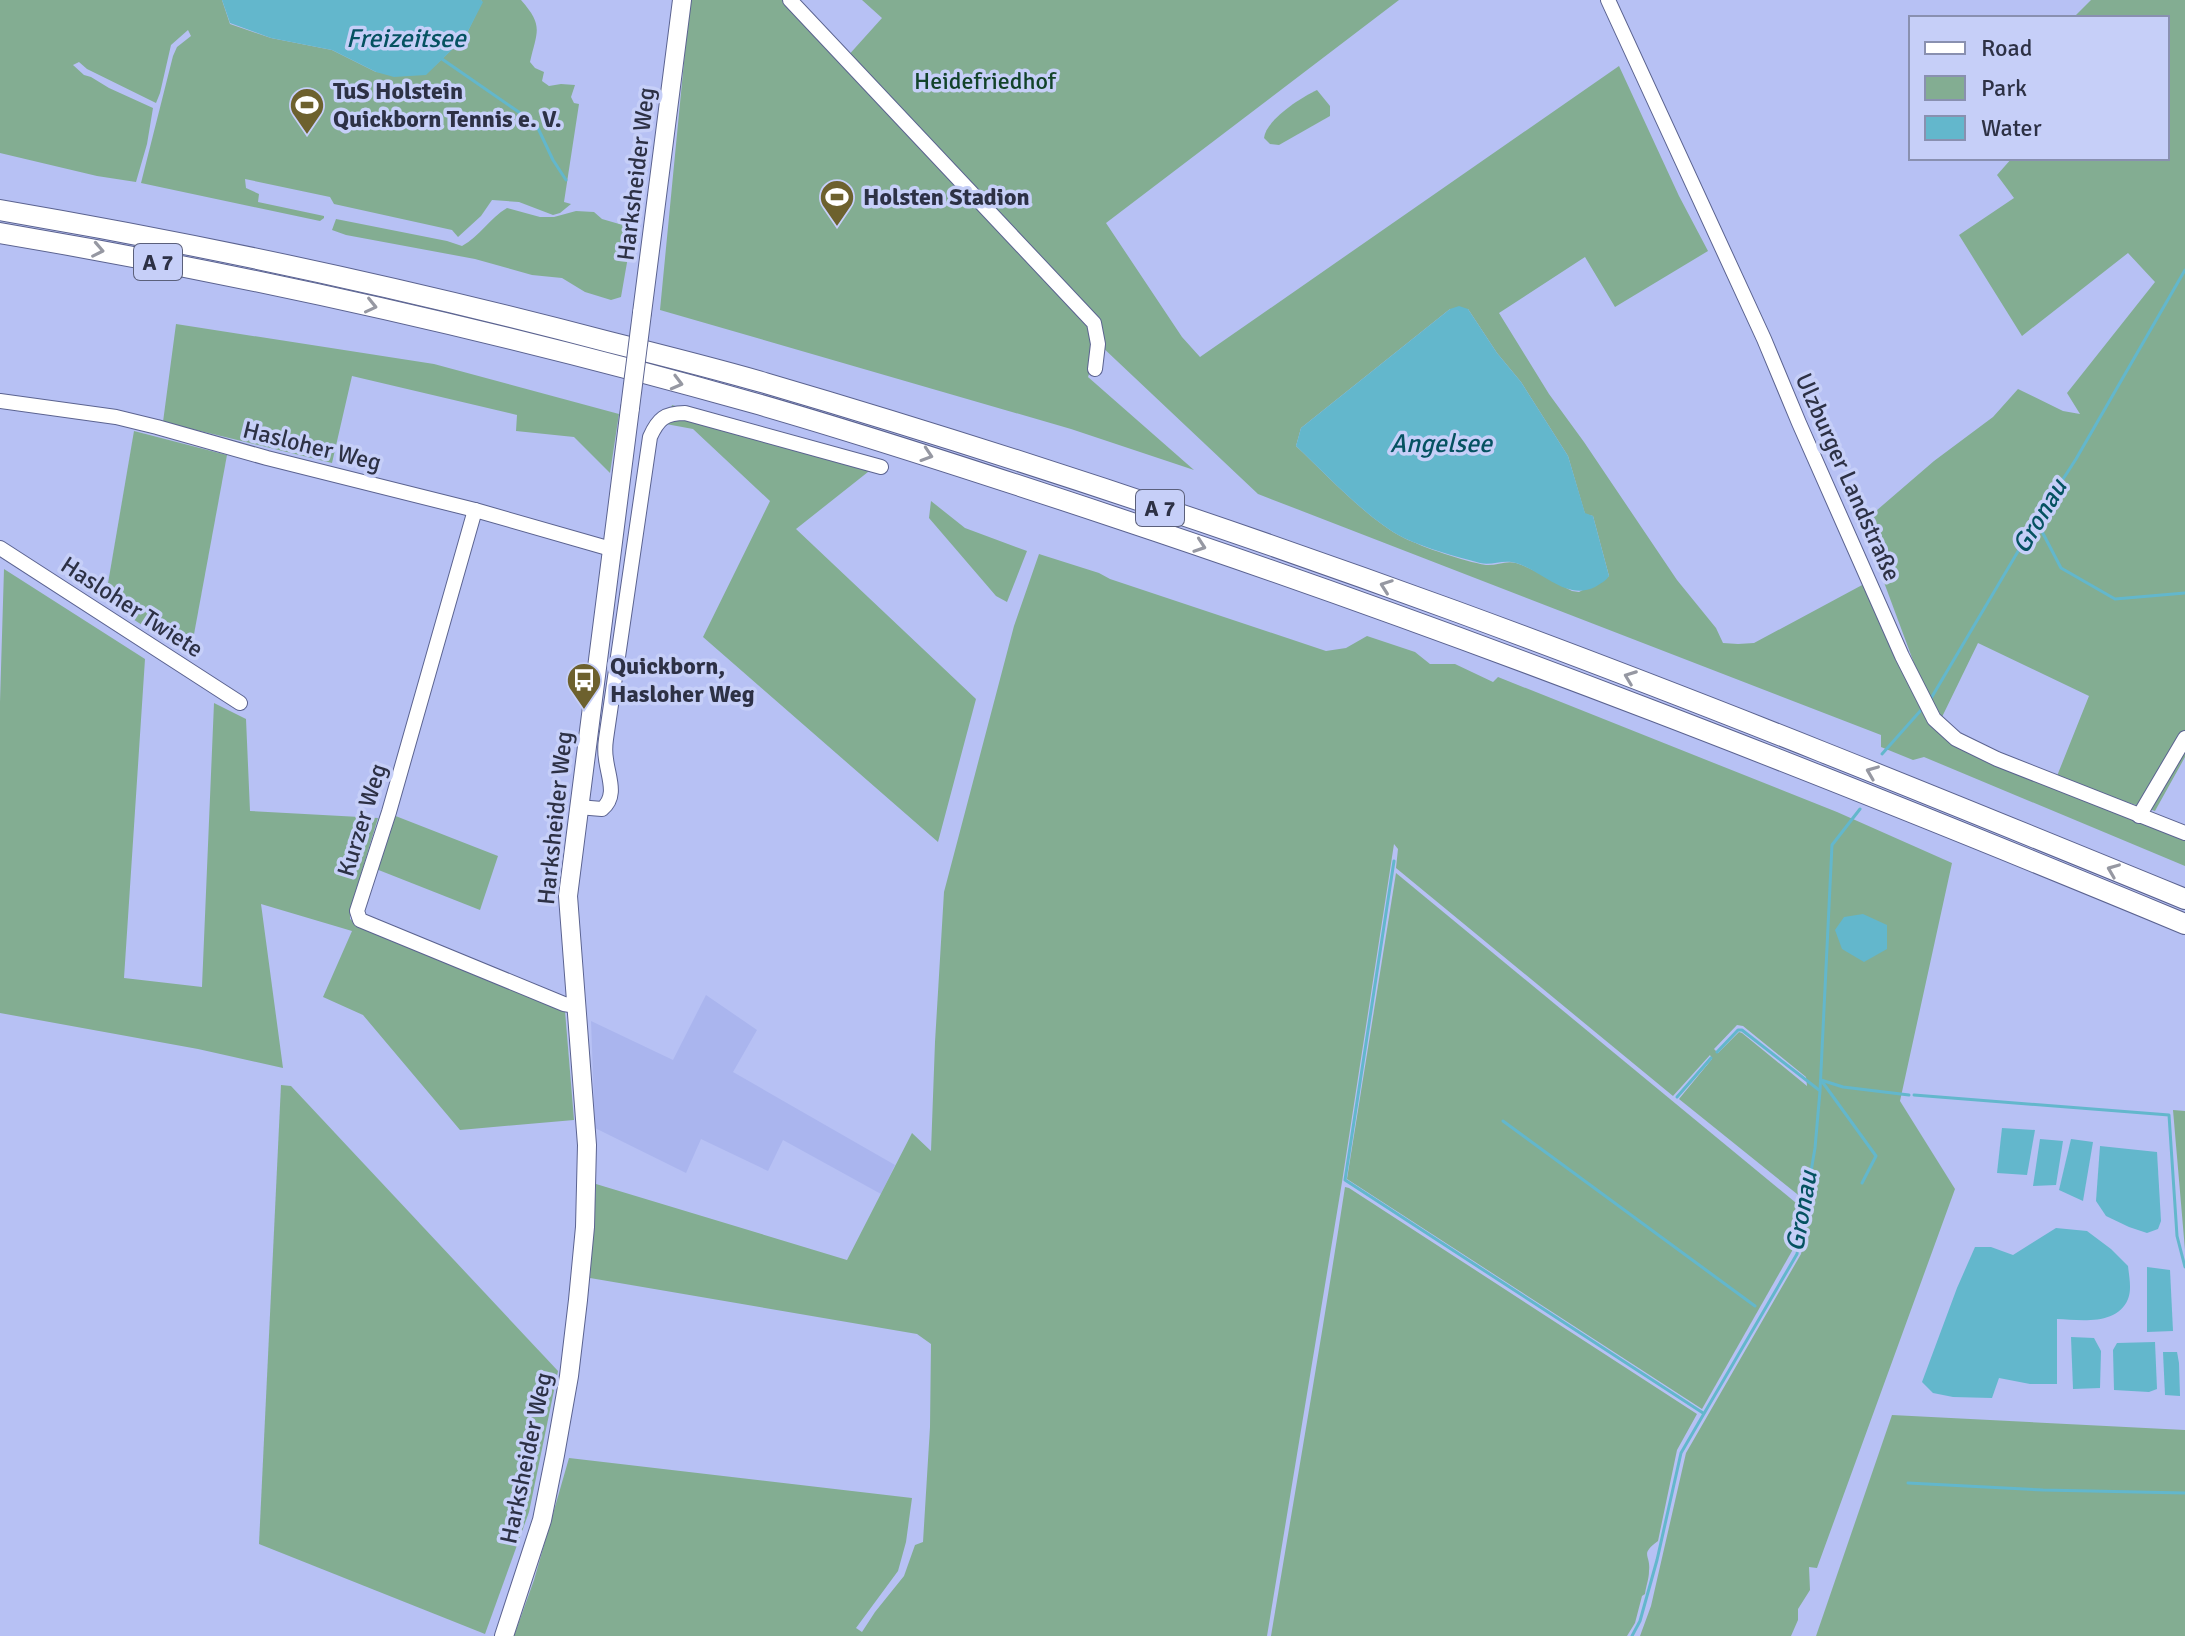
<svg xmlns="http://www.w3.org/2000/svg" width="2185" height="1636" font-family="Signika,sans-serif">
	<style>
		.built { fill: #aab5ee }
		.green { fill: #83ad92; fill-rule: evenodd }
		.water { fill: #63b7cc }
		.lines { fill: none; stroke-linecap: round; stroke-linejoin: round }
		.stream { stroke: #63b7cc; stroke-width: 3 }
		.minor-casing { stroke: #5b6390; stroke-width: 16 }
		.major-casing { stroke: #5b6390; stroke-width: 20 }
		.highway-casing { stroke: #5b6390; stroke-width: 22 }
		.minor { stroke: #fff; stroke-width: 14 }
		.major { stroke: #fff; stroke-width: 18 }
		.highway { stroke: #fff; stroke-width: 20 }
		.major-bridge-casing { stroke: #5b6390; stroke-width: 20; stroke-linecap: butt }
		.major-bridge { stroke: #fff; stroke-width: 18 }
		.oneway { stroke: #9698a2 }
		.labels { text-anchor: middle; stroke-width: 7; stroke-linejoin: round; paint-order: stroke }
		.shield { fill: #c6cff8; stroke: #5b607b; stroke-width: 2 }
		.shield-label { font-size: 22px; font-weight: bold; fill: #2d3145 }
		.park-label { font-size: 24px; fill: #124329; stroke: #c6cff8 }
		.poi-label { font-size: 24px; font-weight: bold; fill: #2d3145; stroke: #c6cff8; text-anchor: start }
		.street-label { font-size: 24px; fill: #2d3145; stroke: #c6cff8 }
		.water-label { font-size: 26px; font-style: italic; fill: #055261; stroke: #c6cff8 }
	</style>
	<rect width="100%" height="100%" fill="#b7c1f4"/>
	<polygon class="built" points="706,995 757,1030 733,1072 895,1165 881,1194 783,1140 768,1171 701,1139 686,1173 595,1128 591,1021 673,1060"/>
	<g class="green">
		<path d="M0 0H222L230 24 271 38 332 50 376 72 426 74 465 37 482 2 481 0H521C544 26 537 31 530 62L535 68 544 72 542 81 549 86 561 84 575 85 571 97 574 103 579 104 564 202 571 204 560 213 553 215 519 202 492 200 481 216 458 237 452 230 334 204 330 197 245 179 246 188 259 194 258 202 324 216V218L320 221 141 183 173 56 177 47 191 36 188 30 171 45 160 93 156 103 87 69 79 62 73 65 84 75 91 77 109 88 153 108 147 144 136 182 97 176 0 153Z"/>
		<path d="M690 0H790L846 58 882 18 862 0H1399L1106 223 1182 337 1200 357 1619 66 1679 196 1708 251 1615 307 1585 257 1499 313 1549 394 1584 442 1677 580 1716 628 1723 643 1738 644 1754 643 1864 584 1954 742 2185 836V866L1924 757 1913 760 1881 747V735L1258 494 1099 344 1088 377 1194 470 1071 429 660 310ZM1450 309H1468L1497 353 1521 382 1568 456 1585 514 1593 516 1609 576 1579 592 1572 591C1554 582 1535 569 1516 563 1506 560 1496 566 1486 565 1463 561 1425 548 1404 538 1368 520 1326 474 1296 446L1301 428Z"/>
		<polygon points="2091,0 2185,0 2185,757 2155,811 2082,788 2057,776 2089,696 1978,643 1942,717 1921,682 1862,523 1934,461 1993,417 2018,389 2063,411 2080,414 2067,393 2155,282 2128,253 2022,336 1959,235 2014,198 1997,175 2012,158 2167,158 2167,18 2073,18"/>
		<path d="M1317 90 1330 106V116L1279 145 1270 144 1264 138C1266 120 1300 98 1317 90Z"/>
		<path d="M507 208 540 217H554L576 211 594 212 602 219 633 228 621 297 611 300 585 292 562 278 532 275 475 259 346 235 332 230 336 219 447 241 462 246C480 236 490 218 507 208Z"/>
		<polygon points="176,324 434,364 619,414 610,473 574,437 516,431 517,415 352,376 332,463 163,422"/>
		<polygon points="672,405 864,459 873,468 796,529 976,699 938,842 703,637 770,501 693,429 666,424"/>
		<polygon points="134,431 227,455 190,656 105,601"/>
		<polygon points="931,501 965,528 1027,551 1007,602 996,596 929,518"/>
		<path d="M1039 554 1099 573 1110 579 1326 651 1346 648 1367 636 1415 652 1430 664H1455L1493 682 1498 677 1837 812 1952 863 1900 1101 1955 1189 1817 1568 1809 1567 1810 1590 1798 1609V1620L1791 1636H1640L1651 1606 1686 1453 1801 1254 1809 1213 1808 1206 1802 1198 1679 1099 1712 1059 1710 1055 1673 1096 1396 868 1398 849 1394 844 1342 1182 1267 1636H514L534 1580 569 1458 912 1498 906 1542 898 1571 856 1628 862 1632 875 1612 904 1576 915 1545 923 1542 930 1427 931 1344 917 1334 590 1278 596 1184 847 1260 912 1133 931 1151 935 1042 944 892 1014 626ZM1737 1025 1743 1026 1806 1077 1807 1086 1742 1033 1739 1032 1718 1053 1714 1049Z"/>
		<polygon points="4,569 145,659 124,978 202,987 214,703 246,719 250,811 378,818 350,910 350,919 358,925 565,1011 574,1120 460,1130 363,1015 323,997 352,931 261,904 283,1068 198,1049 0,1013 0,702"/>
		<polygon points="393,815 498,856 480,910 376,869"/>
		<polygon points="1396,873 1801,1207 1792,1251 1702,1409 1347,1179"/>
		<polygon points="281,1085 291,1086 558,1371 529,1512 485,1634 259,1544"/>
		<polygon points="2173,1110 2185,1111 2185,1251 2185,1250"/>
		<path d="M1345 1187 1349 1188 1697 1414 1677 1450 1658 1541C1639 1555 1651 1554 1649 1571 1649 1579 1646 1586 1645 1594L1642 1596 1635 1623 1627 1636H1271C1296 1486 1322 1337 1345 1187Z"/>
		<polygon points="1892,1415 2185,1430 2185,1636 1816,1636"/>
	</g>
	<g class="water">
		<polygon points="222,0 481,0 483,2 465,37 426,75 394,77 376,72 332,50 271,38 230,23"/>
		<path d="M1459 306 1468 309 1497 353 1521 382 1568 456 1585 513 1593 516 1609 576C1605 582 1601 583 1595 587 1566 601 1543 571 1516 563 1503 559 1492 566 1480 563 1454 556 1428 549 1404 538 1368 520 1326 474 1296 446L1301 428 1450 309Z"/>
		<polygon points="1863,914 1887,925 1887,949 1864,962 1842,949 1835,930 1844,917"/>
		<polygon points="2002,1128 2035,1130 2027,1175 1997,1173"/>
		<polygon points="2040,1139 2063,1141 2056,1185 2033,1186"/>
		<polygon points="2071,1139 2093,1142 2083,1201 2059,1190"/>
		<polygon points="2100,1146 2157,1152 2161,1221 2158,1229 2147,1233 2129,1227 2106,1216 2096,1201"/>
		<path d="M2056 1228 2087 1231 2111 1249 2128 1266C2129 1276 2132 1289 2128 1299 2117 1326 2080 1320 2057 1319V1384H2030L1999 1378 1992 1398 1953 1397 1933 1393 1922 1382 1957 1288 1975 1247H1991L2013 1255Z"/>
		<polygon points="2147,1267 2170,1270 2173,1331 2147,1332"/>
		<polygon points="2071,1337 2094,1338 2101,1351 2100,1388 2073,1389"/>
		<polygon points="2155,1342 2157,1389 2149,1392 2114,1390 2113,1350 2117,1343"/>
		<polygon points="2163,1352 2177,1352 2179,1363 2180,1396 2165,1395"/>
	</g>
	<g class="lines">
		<g class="stream">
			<polyline points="442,59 536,124 553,160 566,180"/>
			<polyline points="2037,522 2061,568 2115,599 2185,593"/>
			<polyline points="1930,700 2036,521 2076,459 2185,270"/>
			<polyline points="1882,754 1922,709"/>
			<polyline points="1394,861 1345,1180 1703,1413"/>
			<polyline points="1717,1052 1738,1030 1742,1030 1819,1090"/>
			<polyline points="1821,1080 1876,1156 1862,1183"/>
			<polyline points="1821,1080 1843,1087 1909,1095"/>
			<polyline points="1914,1095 2169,1115 2177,1236 2185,1267"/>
			<polyline points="1677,1097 1711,1058"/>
			<polyline points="1503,1121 1755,1306"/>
			<polyline points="1908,1483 2043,1490 2185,1493"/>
			<polyline points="1632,1636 1640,1621 1657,1560 1681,1453 1797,1254 1815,1148 1820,1091 1832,845 1860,809"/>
		</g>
		<g class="minor-casing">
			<g id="minor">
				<polyline points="790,0 1094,323 1098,344 1095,369"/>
				<polyline points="1608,0 1764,339 1799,423 1902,656 1934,719 1956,739 1997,759 2185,833"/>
				<polyline points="0,401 116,417 157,427 267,458 475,510 611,549"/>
				<polyline points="475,510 389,812 357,911 360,920 564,1004 576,1006"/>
				<polyline points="0,548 240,703"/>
				<path d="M578 807 602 809C618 796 608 777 606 759 605 753 605 746 606 739L650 437C658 419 665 413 685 413L881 467"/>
				<polyline points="2139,816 2185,738"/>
			</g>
		</g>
		<g class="major-casing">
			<g id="major">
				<polyline points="642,313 682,0"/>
				<polyline points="504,1636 542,1520 555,1455 569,1376 578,1300 585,1227 587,1145 568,896 630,408"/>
			</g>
		</g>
		<g class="highway-casing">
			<g id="highway">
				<path d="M0 210C205 245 408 289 609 342 661 355 713 368 765 383 997 451 1228 528 1455 611 1701 701 1943 800 2185 899"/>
				<path d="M0 233C254 276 506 333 754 403 876 438 997 478 1117 518 1478 638 1833 778 2185 924"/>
			</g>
		</g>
		<use href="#minor" class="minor"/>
		<use href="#major" class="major"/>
		<use href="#highway" class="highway"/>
		<g class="major-bridge-casing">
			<polyline id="major-bridge" points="630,408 642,313"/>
		</g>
		<use href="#major-bridge" class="major-bridge"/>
	</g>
	<defs><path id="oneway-chevron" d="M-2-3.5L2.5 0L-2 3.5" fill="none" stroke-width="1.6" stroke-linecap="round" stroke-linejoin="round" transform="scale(2)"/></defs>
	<g class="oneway">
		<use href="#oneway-chevron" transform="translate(98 250) rotate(11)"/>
		<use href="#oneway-chevron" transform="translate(371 306) rotate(13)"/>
		<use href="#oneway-chevron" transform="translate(677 383) rotate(15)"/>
		<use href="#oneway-chevron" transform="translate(927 455) rotate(18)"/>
		<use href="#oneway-chevron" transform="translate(1200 546) rotate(19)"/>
		<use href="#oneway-chevron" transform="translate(1386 586) rotate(-160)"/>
		<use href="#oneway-chevron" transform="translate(1630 677) rotate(-159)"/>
		<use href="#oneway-chevron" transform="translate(1872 772) rotate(-158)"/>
		<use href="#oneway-chevron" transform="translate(2113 870) rotate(-158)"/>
	</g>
	<defs>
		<g id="stadium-pin" transform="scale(1.8)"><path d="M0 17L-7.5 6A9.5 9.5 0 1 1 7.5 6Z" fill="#6d612e" stroke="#c6cff8"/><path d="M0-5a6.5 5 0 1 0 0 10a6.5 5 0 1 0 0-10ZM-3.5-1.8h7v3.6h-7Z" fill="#fff"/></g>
		<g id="bus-pin" transform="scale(1.8)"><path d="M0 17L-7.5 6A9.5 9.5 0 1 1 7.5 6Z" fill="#6d612e" stroke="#c6cff8"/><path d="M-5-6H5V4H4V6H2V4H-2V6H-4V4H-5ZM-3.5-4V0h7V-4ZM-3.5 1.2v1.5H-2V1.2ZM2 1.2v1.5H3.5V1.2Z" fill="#fff"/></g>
	</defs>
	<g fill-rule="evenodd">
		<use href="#stadium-pin" x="307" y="105"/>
		<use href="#stadium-pin" x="837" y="197"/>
		<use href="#bus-pin" x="584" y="680"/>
	</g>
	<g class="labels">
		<g class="shield">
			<rect x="134" y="244" width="48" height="36" rx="6"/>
			<rect x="1136" y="490" width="48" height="36" rx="6"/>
		</g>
		<g class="shield-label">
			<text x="158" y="270">A 7</text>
			<text x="1160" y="516">A 7</text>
		</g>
		<g class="park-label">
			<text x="985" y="89">Heidefriedhof</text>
		</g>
		<g class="poi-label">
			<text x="333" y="99">TuS Holstein<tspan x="333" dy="28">Quickborn Tennis e. V.</tspan></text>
			<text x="863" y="205">Holsten Stadion</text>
			<text x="610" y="674">Quickborn,<tspan x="610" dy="28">Hasloher Weg</tspan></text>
		</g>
		<g class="street-label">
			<text transform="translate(636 174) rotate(-83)" y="8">Harksheider Weg</text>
			<text transform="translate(312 446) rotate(14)" y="8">Hasloher Weg</text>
			<text transform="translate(1848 477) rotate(66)" y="8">Ulzburger Landstraße</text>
			<text transform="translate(132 607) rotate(33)" y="8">Hasloher Twiete</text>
			<text transform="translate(555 818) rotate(-84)" y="8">Harksheider Weg</text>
			<text transform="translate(362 820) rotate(-73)" y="8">Kurzer Weg</text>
			<text transform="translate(526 1458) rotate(-78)" y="8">Harksheider Weg</text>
		</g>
		<g class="water-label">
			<text x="406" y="47">Freizeitsee</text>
			<text x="1441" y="452">Angelsee</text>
			<text transform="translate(2039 516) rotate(-59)" y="9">Gronau</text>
			<text transform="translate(1801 1211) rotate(-80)" y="9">Gronau</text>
		</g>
	</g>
	<rect x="1909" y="16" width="260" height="144" fill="#c6cff8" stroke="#8990b0" stroke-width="2"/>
	<rect x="1925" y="42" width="40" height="12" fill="#ffffff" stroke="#8990b0" stroke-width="2"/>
	<text x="1981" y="56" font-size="24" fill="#2d3145">Road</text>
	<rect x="1925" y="76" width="40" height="24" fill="#83ad92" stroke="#8990b0" stroke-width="2"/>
	<text x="1981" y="96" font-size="24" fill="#2d3145">Park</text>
	<rect x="1925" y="116" width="40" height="24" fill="#63b7cc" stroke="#8990b0" stroke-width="2"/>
	<text x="1981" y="136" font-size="24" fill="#2d3145">Water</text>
</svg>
